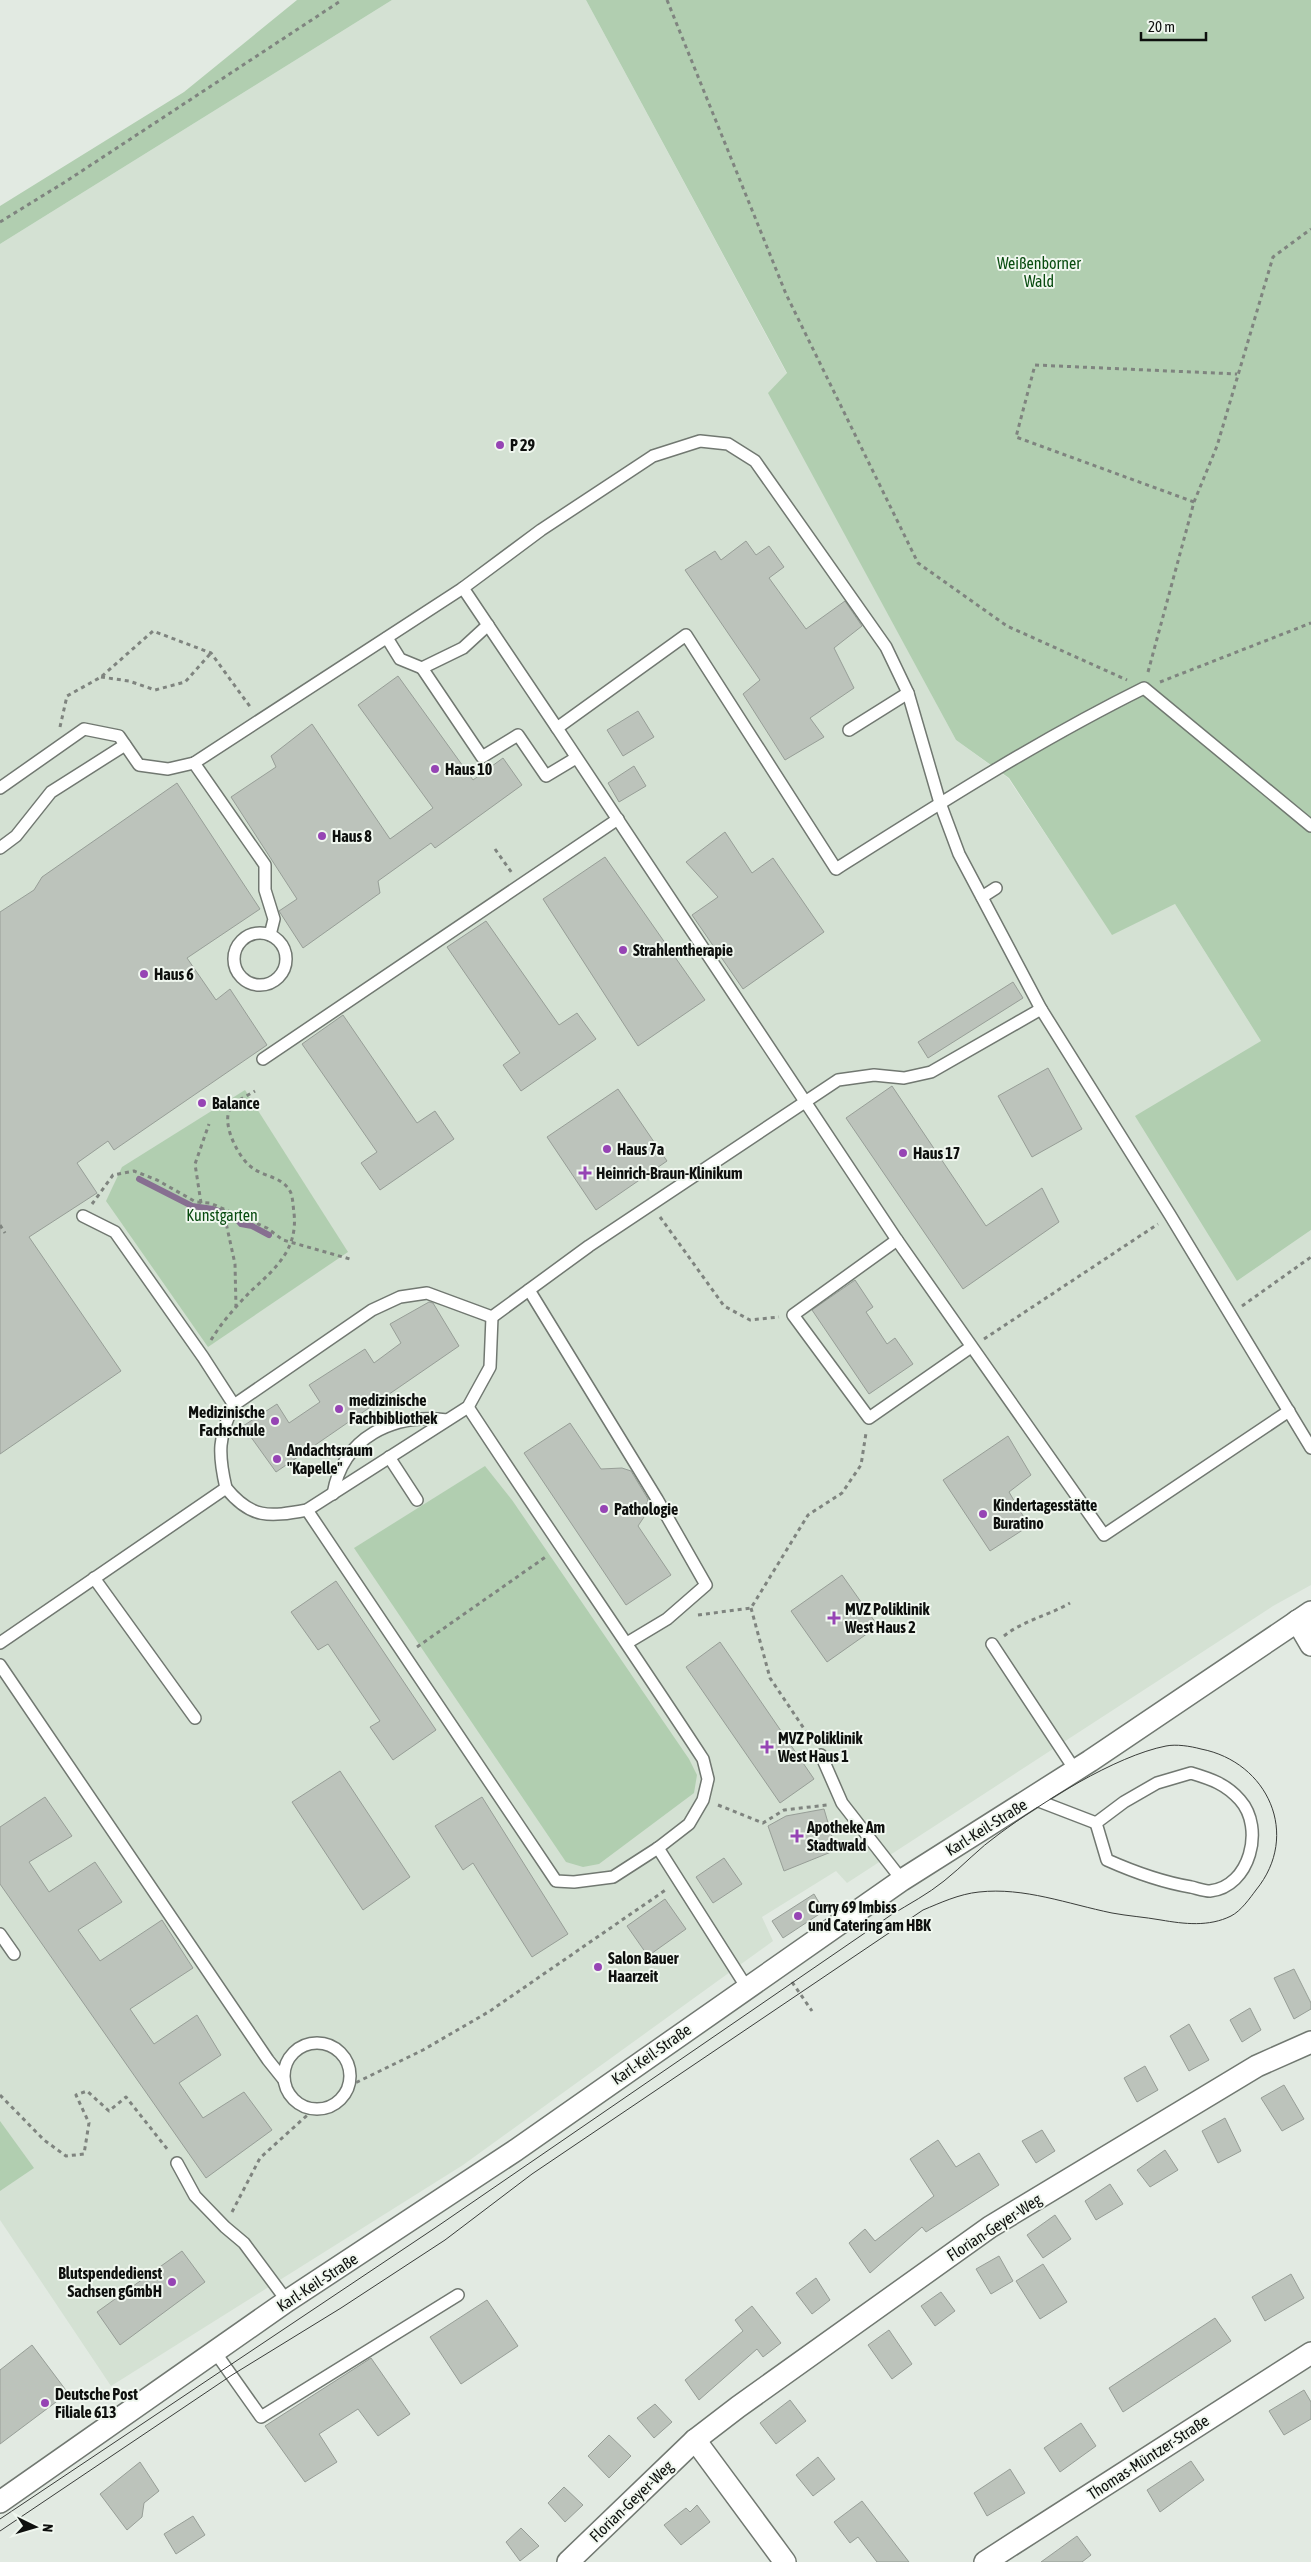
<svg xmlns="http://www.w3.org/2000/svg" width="1311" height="2562" font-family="'Asap Condensed',sans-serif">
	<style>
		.built { fill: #d4e1d3 }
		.green { fill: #b1ceb0 }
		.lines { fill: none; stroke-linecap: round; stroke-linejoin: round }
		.stream { stroke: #876f91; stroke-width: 6 }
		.building { fill: #bcc3bb; stroke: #979e97 }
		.lane-casing { stroke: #717871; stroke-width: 14 }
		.street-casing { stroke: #717871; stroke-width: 24 }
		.path { stroke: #7f847f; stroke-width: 3; stroke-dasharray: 4 4; stroke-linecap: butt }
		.lane { stroke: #fff; stroke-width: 11 }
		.street { stroke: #fff; stroke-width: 21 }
		.tram { stroke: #3a3d3a; stroke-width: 1 }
		.poi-dot { fill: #9644b4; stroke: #f0f7ef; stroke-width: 2 }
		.labels { text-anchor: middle; stroke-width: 4; stroke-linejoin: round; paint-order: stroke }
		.park-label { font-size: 16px; fill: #084b0f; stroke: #f0f7ef }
		.poi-label { font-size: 16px; font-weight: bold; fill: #0e100e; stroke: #f0f7ef; text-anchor: start }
		.street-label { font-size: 16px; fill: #0e100e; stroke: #f0f7ef }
	</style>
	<rect width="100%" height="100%" fill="#e2eae2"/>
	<polygon class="built" points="392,0 586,0 787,374 769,393 956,740 1008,778 1112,934 1175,904 1261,1041 1237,1281 1311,1230 1311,1585 1273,1606 847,1883 836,1871 762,1917 773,1941 463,2165 111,2386 0,2220 0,244"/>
	<g class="green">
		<polygon points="297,0 392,0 0,244 0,206 184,92"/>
		<polygon points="586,0 1311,0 1311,1230 1237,1281 1135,1116 1261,1041 1175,904 1112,935 1009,778 956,740 768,393 787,373"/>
		<polygon points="245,1090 348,1252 208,1347 106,1201 122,1167"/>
		<polygon points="485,1466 512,1500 689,1759 697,1775 694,1793 599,1864 583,1867 566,1862 354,1548"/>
		<polygon points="0,2121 34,2168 0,2191"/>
	</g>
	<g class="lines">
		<polyline class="stream" points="139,1179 192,1206 213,1209 234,1216 241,1224 252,1226 269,1235"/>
	</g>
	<g class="building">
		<polygon points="746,541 756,555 769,546 784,567 769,578 806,629 845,601 862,626 834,648 854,688 810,718 824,737 785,760 743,694 760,680 685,570 715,551 721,560"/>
		<polygon points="398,676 473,780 503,758 522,785 435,848 431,843 378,881 380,893 303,948 279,911 297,899 231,797 276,767 271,756 312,724 390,839 433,808 358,705"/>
		<polygon points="638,711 654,737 623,756 607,730"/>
		<polygon points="634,766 646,786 619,802 608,783"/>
		<polygon points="177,783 260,909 187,958 216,1000 230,989 267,1045 114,1150 108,1141 77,1163 97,1193 29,1237 121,1371 0,1454 0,912 34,890 42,877"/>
		<polygon points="725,832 752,873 773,858 824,932 743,989 692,915 718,897 686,862"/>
		<polygon points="605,857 705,1000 638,1046 543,899"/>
		<polygon points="486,921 559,1025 577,1013 596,1039 521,1091 503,1065 520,1053 447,947"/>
		<polygon points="1013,982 1023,998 928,1058 918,1042"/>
		<polygon points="343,1015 417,1123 435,1111 454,1139 380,1190 361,1163 377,1152 302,1044"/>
		<polygon points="1048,1068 1082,1129 1032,1157 998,1096"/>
		<polygon points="892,1086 986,1226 1042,1188 1059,1222 963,1289 846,1118"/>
		<polygon points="618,1089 667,1161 596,1210 547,1137"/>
		<polygon points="855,1280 873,1307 866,1312 887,1344 895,1338 913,1364 869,1394 812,1310"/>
		<polygon points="429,1302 433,1303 459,1346 276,1472 243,1426 277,1404 289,1423 320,1402 309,1385 365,1349 374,1363 401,1343 390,1324"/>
		<polygon points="570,1423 601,1469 622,1468 631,1471 648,1499 644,1517 638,1526 671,1575 626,1605 524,1453"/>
		<polygon points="1008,1436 1031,1475 1009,1492 1029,1526 990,1551 943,1480"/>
		<polygon points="842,1575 878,1626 827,1662 791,1611"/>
		<polygon points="336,1581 436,1730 393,1760 370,1727 380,1721 328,1644 318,1650 291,1612"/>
		<polygon points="720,1642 814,1779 780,1803 686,1667"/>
		<polygon points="340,1771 410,1877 363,1910 292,1802"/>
		<polygon points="45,1797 72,1836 29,1862 49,1892 95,1862 122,1902 78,1930 100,1961 162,1920 193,1968 130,2009 154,2044 197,2015 221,2055 179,2083 203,2118 244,2092 272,2130 206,2178 0,1884 0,1827"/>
		<polygon points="482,1797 568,1934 532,1957 473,1863 463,1870 435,1826"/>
		<polygon points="824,1809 836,1850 784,1871 768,1826 786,1816"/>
		<polygon points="724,1858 742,1884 713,1903 696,1877"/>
		<polygon points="814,1894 824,1911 783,1938 772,1921"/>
		<polygon points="665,1899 686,1929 648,1956 627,1926"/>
		<polygon points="1294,1969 1311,2003 1311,2009 1294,2019 1274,1978"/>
		<polygon points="1250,2008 1261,2030 1242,2042 1230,2020"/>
		<polygon points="1189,2024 1209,2060 1189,2071 1170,2036"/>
		<polygon points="1145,2066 1158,2090 1137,2102 1124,2078"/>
		<polygon points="1284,2085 1304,2119 1282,2131 1261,2098"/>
		<polygon points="1225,2118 1241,2151 1218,2163 1202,2131"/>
		<polygon points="1042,2130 1055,2151 1036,2163 1022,2141"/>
		<polygon points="938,2140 956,2167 979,2153 999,2185 926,2232 922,2227 870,2273 849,2243 865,2229 875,2241 934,2196 910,2159"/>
		<polygon points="1165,2150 1178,2170 1150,2187 1137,2170"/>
		<polygon points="1110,2184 1123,2204 1096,2220 1085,2201"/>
		<polygon points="1055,2215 1071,2239 1043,2258 1027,2235"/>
		<polygon points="182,2251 205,2282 120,2345 97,2312"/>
		<polygon points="999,2256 1013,2281 991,2294 976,2269"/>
		<polygon points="1043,2264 1067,2302 1040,2319 1016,2281"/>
		<polygon points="1291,2274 1304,2298 1265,2321 1252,2297"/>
		<polygon points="816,2278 830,2300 812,2314 796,2293"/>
		<polygon points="941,2292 955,2311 935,2326 921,2306"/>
		<polygon points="487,2300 518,2346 461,2384 430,2337"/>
		<polygon points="752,2306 781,2343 763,2357 757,2349 699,2400 685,2380 743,2331 735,2320"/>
		<polygon points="1215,2318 1231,2341 1123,2412 1109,2388"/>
		<polygon points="889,2330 912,2364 892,2379 868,2345"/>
		<polygon points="32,2345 68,2393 0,2444 0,2370"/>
		<polygon points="371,2358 410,2414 378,2436 358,2409 319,2434 337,2462 305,2482 265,2426"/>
		<polygon points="1304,2390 1311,2402 1311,2419 1284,2435 1269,2411"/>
		<polygon points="790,2400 806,2421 776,2444 760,2423"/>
		<polygon points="655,2404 672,2422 654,2438 637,2418"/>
		<polygon points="1081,2423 1096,2446 1060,2472 1044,2448"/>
		<polygon points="609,2435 631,2456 609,2478 588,2456"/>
		<polygon points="818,2457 835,2479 813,2496 796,2475"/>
		<polygon points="1191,2461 1204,2480 1160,2512 1147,2490"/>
		<polygon points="140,2462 159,2491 144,2503 142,2517 127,2530 100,2494"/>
		<polygon points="1010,2469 1025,2493 987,2516 974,2493"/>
		<polygon points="564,2487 583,2505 565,2522 548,2503"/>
		<polygon points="862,2501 909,2562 877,2562 858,2537 850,2543 834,2522"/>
		<polygon points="697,2505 710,2522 681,2545 664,2525 686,2508 690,2512"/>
		<polygon points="193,2516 205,2535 176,2554 164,2534"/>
		<polygon points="521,2528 539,2546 520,2561 506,2542"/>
		<polygon points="1077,2536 1091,2555 1082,2562 1041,2562"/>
	</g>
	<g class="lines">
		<g class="lane-casing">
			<g id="lane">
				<polyline points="463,588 541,530 653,456 700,441 728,444 755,461 886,647 908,693 940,803 959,854 1014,958 1041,1009 1170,1215 1311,1448"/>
				<polyline points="387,638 400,659 422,668 463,648 488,625"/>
				<polyline points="422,668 482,757 518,735 546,776 576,758"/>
				<polyline points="557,728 897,1240 1104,1535 1289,1411"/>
				<polyline points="849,730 908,693"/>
				<polyline points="194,763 265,865 265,890 274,919 270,935"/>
				<path d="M0 788 84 729 119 736 139 765 168 769 194 763 463 588 557 728 686 635 836 869C937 805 1037 741 1144 688L1311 826"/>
				<polyline points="0,848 16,836 51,792 125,745"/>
				<polyline points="982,897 996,888"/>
				<circle cx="260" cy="959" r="26"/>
				<polyline points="263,1059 618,819"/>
				<polyline points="83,1216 115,1232 203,1357 234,1405"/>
				<polyline points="897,1240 793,1315 869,1418 971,1347"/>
				<polyline points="529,1290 657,1499 706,1585 667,1619 627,1643"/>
				<polyline points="492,1317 589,1246 838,1080 874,1075 904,1078 931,1072 1041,1009"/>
				<polyline points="389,1457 417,1500"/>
				<path d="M226 1488C218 1454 218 1436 234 1405L372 1310 400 1297 427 1293 492 1317"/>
				<path d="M333 1494C343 1437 393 1413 447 1420"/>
				<path d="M307 1510 556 1881 574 1882 613 1877 658 1848 689 1824 703 1800 708 1779 703 1759C626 1641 545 1525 468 1407"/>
				<polyline points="94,1578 195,1718"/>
				<path d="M0 1643 226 1488C251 1519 269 1517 307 1510L468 1407 490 1367 492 1317"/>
				<polyline points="992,1644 1075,1770"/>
				<polyline points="0,1665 268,2060 284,2080"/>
				<polyline points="821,1755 842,1803 902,1880"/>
				<path d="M1191 1773C1211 1779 1226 1784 1240 1800 1265 1828 1250 1887 1210 1891 1204 1891 1196 1888 1191 1887 1161 1882 1134 1872 1107 1860L1096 1823 1124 1802 1157 1783Z"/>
				<polyline points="1031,1798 1096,1823"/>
				<polyline points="658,1848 747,1988"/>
				<polyline points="0,1934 14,1954"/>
				<circle cx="317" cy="2076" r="33"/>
				<polyline points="177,2163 195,2196 225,2227 244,2243 287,2301"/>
				<polyline points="215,2352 261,2417 458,2295"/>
			</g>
		</g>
		<g class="street-casing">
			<g id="street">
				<polyline points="1297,1621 1311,1645"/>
				<polyline points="695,2440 785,2562"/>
				<polyline points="0,2502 287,2301 516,2150 902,1880 1090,1761 1311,1612"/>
				<polyline points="568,2562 695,2440 738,2407 990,2227 1257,2066 1311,2042"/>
				<polyline points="985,2562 1311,2353"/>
			</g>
		</g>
		<g class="path">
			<polyline points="667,0 786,294 918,563 1007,626 1127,680"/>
			<polyline points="0,222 65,182 342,0"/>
			<polyline points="1194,502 1016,437 1035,365 1237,374"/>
			<polyline points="1148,672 1194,502 1217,446 1273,257 1311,229"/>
			<polyline points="101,677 129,681 155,690 185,682 211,653"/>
			<polyline points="1160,682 1311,623"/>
			<polyline points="60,727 67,696 101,677 153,631 211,653 251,708"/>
			<polyline points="495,849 512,873"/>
			<polyline points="201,1203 195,1164 209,1124"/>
			<polyline points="92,1204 113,1175 134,1171 157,1180 196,1202 210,1203 267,1228 283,1240 350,1259"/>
			<polyline points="223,1209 235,1264 236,1307"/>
			<polyline points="660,1217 724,1306 750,1320 779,1317"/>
			<polyline points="0,1225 5,1233"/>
			<polyline points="1242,1306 1311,1257"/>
			<polyline points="984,1339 1158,1224"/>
			<path d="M211 1340C222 1322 237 1305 252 1290 276 1268 298 1249 294 1213 293 1207 293 1196 290 1191 282 1177 266 1177 254 1169 240 1161 221 1125 230 1109 235 1101 247 1096 255 1091"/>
			<polyline points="751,1608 770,1678 813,1742"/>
			<polyline points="698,1615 751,1608 808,1515 842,1493 861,1465 866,1433"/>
			<path d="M1004 1636C1024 1620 1048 1616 1070 1603"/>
			<polyline points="417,1647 547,1556"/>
			<polyline points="718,1805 763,1823 784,1810 827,1805"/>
			<polyline points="792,1982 812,2011"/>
			<polyline points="349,2086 423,2050 490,2011 667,1889"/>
			<polyline points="0,2095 44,2140 66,2156 84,2154 89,2123 76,2095 87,2091 109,2111 126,2097 168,2150"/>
			<polyline points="232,2212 260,2158 314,2109"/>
		</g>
		<use href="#lane" class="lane"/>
		<use href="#street" class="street"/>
		<path class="tram" d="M0 2519 435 2228 891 1915C909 1904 928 1894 944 1881 963 1866 979 1848 999 1834 1041 1803 1115 1756 1166 1746 1176 1744 1190 1746 1201 1749 1268 1762 1301 1835 1256 1890 1250 1898 1241 1911 1231 1916 1209 1927 1184 1924 1161 1920 1144 1917 1128 1916 1112 1913 1068 1904 1024 1887 979 1892 959 1894 940 1903 923 1910L532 2174 445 2240 341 2308 232 2375 0 2531"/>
	</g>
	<g class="poi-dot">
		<circle cx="500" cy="445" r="5"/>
		<circle cx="435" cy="769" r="5"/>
		<circle cx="322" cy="836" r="5"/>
		<circle cx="623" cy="950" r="5"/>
		<circle cx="144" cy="974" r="5"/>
		<circle cx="202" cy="1103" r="5"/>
		<circle cx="607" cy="1149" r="5"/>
		<circle cx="903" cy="1153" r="5"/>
		<path d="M582.5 1165.5h5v5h5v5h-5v5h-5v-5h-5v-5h5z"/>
		<circle cx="339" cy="1409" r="5"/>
		<circle cx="275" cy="1421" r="5"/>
		<circle cx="277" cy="1459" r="5"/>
		<circle cx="604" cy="1509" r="5"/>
		<circle cx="983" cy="1514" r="5"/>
		<path d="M831.5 1610.5h5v5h5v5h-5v5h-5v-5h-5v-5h5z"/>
		<path d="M764.5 1739.5h5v5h5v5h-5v5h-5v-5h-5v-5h5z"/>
		<path d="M794.5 1828.5h5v5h5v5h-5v5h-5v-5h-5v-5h5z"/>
		<circle cx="798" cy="1916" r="5"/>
		<circle cx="598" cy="1967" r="5"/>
		<circle cx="172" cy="2282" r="5"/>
		<circle cx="45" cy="2403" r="5"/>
	</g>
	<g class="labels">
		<g class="park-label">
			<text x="1039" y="269">Weißenborner<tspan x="1039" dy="18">Wald</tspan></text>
			<text x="222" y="1221">Kunstgarten</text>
		</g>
		<g class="poi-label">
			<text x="510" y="451">P 29</text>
			<text x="445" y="775">Haus 10</text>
			<text x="332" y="842">Haus 8</text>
			<text x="633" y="956">Strahlentherapie</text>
			<text x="154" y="980">Haus 6</text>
			<text x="212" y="1109">Balance</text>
			<text x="617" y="1155">Haus 7a</text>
			<text x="913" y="1159">Haus 17</text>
			<text x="596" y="1179">Heinrich-Braun-Klinikum</text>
			<text x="349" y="1406">medizinische<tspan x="349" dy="18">Fachbibliothek</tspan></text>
			<text x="265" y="1418" text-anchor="end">Medizinische<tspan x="265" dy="18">Fachschule</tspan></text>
			<text x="287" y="1456">Andachtsraum<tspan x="287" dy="18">"Kapelle"</tspan></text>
			<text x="993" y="1511">Kindertagesstätte<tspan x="993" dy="18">Buratino</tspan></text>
			<text x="614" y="1515">Pathologie</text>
			<text x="845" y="1615">MVZ Poliklinik<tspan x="845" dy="18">West Haus 2</tspan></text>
			<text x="778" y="1744">MVZ Poliklinik<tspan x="778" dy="18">West Haus 1</tspan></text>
			<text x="807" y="1833">Apotheke Am<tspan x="807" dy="18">Stadtwald</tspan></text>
			<text x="808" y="1913">Curry 69 Imbiss<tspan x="808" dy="18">und Catering am HBK</tspan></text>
			<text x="608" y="1964">Salon Bauer<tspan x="608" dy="18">Haarzeit</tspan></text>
			<text x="162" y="2279" text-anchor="end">Blutspendedienst<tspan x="162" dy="18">Sachsen gGmbH</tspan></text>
			<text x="55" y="2400">Deutsche Post<tspan x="55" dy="18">Filiale 613</tspan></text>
		</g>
		<g class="street-label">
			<text transform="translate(986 1827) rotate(-32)" y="6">Karl-Keil-Straße</text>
			<text transform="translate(651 2054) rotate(-35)" y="6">Karl-Keil-Straße</text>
			<text transform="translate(994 2227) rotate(-33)" y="6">Florian-Geyer-Weg</text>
			<text transform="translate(317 2282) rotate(-33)" y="6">Karl-Keil-Straße</text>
			<text transform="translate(1148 2457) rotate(-33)" y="6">Thomas-Müntzer-Straße</text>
			<text transform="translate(631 2501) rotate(-44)" y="6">Florian-Geyer-Weg</text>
		</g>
	</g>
	<g transform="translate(35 2527) rotate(95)" stroke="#f0f7ef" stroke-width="4" paint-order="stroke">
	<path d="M0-4L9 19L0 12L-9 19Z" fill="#0e100e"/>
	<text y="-8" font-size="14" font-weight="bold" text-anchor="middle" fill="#0e100e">N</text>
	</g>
	<path d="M1141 32v8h65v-8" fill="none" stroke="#0e100e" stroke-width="2.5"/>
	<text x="1148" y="32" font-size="15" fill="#0e100e" stroke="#f0f7ef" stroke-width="4" paint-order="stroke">20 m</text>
</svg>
